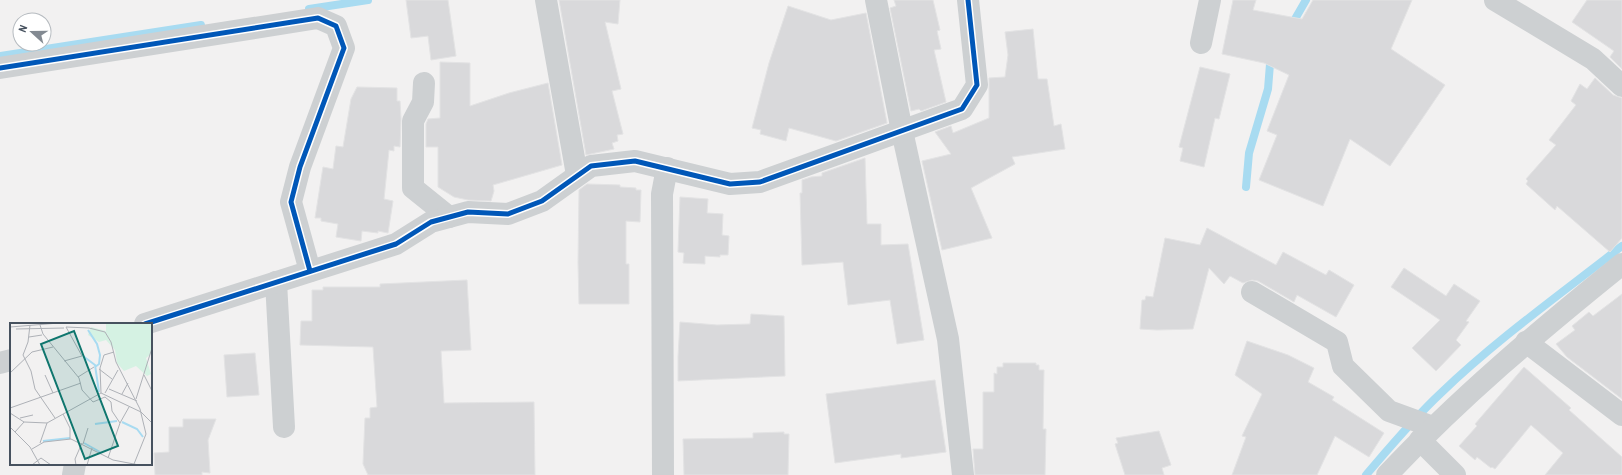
<svg xmlns="http://www.w3.org/2000/svg" width="1622" height="475" font-family="'Archivo Narrow',sans-serif">
	<style>
		.lines { fill: none; stroke-linecap: round; stroke-linejoin: round }
		.stream { stroke: #a8dbf1; stroke-width: 8 }
		.building { fill: #d9d9db; stroke: #e3e3e4 }
		.street { stroke: #cdd0d2; stroke-width: 22 }
		.cycleway-casing { stroke: #fff; stroke-width: 8 }
		.cycleway { stroke: #0057b8; stroke-width: 5 }
		.inset-river { fill: none; stroke: #a8dbf1; stroke-width: 2 }
		.inset-road { fill: none; stroke: #aeb1b7; stroke-width: 1 }
		.view { fill: #0f766e; fill-opacity: 0.15; stroke: #0f766e; stroke-width: 2 }
		.inset-edge { fill: none; stroke: #47525f; stroke-width: 2 }
	</style>
	<rect width="100%" height="100%" fill="#f2f1f1"/>
	<g class="lines">
		<g class="stream">
			<polyline points="309,9 368,0"/>
			<polyline points="1291,26 1306,0"/>
			<polyline points="0,56 201,25"/>
			<polyline points="1246,187 1249,153 1268,89 1270,64 1274,57"/>
			<path d="M1366 475C1390 447 1414 418 1441 393 1496 340 1562 293 1622 246"/>
		</g>
	</g>
	<g class="building">
		<polygon points="406,0 448,0 456,56 431,60 428,36 411,38"/>
		<polygon points="559,0 620,0 618,24 605,22 621,89 612,91 623,134 617,135 618,141 612,143 614,149 586,155"/>
		<polygon points="894,0 933,0 940,30 937,31 941,49 934,50 946,102 921,111 919,109 911,111 890,8 896,6"/>
		<polygon points="1233,0 1256,0 1253,10 1302,19 1313,0 1412,0 1391,49 1445,85 1390,166 1350,139 1323,206 1259,180 1277,135 1267,131 1289,75 1264,63 1222,54"/>
		<polygon points="1587,0 1622,0 1622,69 1610,57 1614,51 1572,22"/>
		<polygon points="788,6 831,20 866,13 887,123 836,141 789,128 786,141 760,134 761,130 752,128 769,63"/>
		<polygon points="1033,29 1038,79 1047,79 1054,126 1061,124 1065,149 1012,157 1015,164 971,188 992,238 942,250 922,161 951,154 935,132 951,126 953,133 989,118 989,78 1005,77 1008,55 1005,32"/>
		<polygon points="440,62 470,63 470,106 509,93 548,83 562,165 493,185 494,191 491,201 468,200 454,197 438,187 438,147 426,147 426,124 428,119 440,118"/>
		<polygon points="1200,67 1230,74 1219,119 1215,118 1204,167 1180,161 1183,148 1179,147"/>
		<polygon points="1595,78 1613,95 1622,98 1622,238 1610,252 1557,206 1555,210 1526,184 1528,181 1526,179 1556,145 1549,140 1576,105 1571,101 1580,84 1587,89"/>
		<polygon points="357,87 397,88 397,101 400,101 401,119 400,147 394,146 394,151 389,150 384,199 393,201 388,233 378,231 378,233 362,231 361,241 336,237 338,224 321,221 321,218 315,218 323,167 333,169 336,146 343,147 351,99"/>
		<polygon points="865,158 867,224 881,224 881,245 908,244 924,340 897,344 890,300 848,305 843,262 802,265 800,193 802,193 802,180 811,177 822,176 822,173"/>
		<polygon points="587,184 620,185 620,187 636,188 636,190 641,190 640,222 626,221 626,264 629,264 629,304 579,304 578,262 579,190"/>
		<polygon points="680,197 708,199 707,213 723,214 722,235 729,236 728,255 720,255 720,257 705,256 705,264 683,263 684,253 678,252"/>
		<polygon points="1207,228 1276,265 1283,252 1326,275 1329,270 1354,285 1336,317 1297,295 1294,302 1258,281 1252,280 1243,283 1230,276 1224,284 1209,268 1193,329 1157,330 1140,329 1142,300 1145,300 1146,296 1153,297 1165,238 1200,245"/>
		<polygon points="1404,268 1446,296 1454,284 1480,301 1466,321 1469,322 1456,340 1461,345 1436,371 1412,348 1440,320 1391,287"/>
		<polygon points="467,280 471,350 441,351 444,403 534,402 535,475 368,475 363,464 365,418 370,418 370,408 377,407 373,347 300,345 301,321 312,321 312,290 323,290 323,287 380,287 380,284"/>
		<polygon points="1622,294 1622,399 1567,357 1556,344 1575,330 1572,326 1589,312 1593,316"/>
		<polygon points="751,314 784,316 785,376 678,381 678,357 680,322 717,325 750,324"/>
		<polygon points="1247,341 1288,355 1314,368 1308,382 1334,397 1332,400 1384,433 1369,457 1335,436 1317,475 1232,475 1246,437 1242,436 1262,394 1235,375"/>
		<polygon points="255,353 259,395 227,397 224,355"/>
		<polygon points="1003,363 1036,363 1036,365 1039,365 1039,370 1044,370 1043,429 1046,429 1045,475 975,475 973,449 983,449 983,392 994,392 994,373 997,374 997,367 1003,367"/>
		<polygon points="1524,367 1571,408 1569,410 1622,457 1622,475 1545,475 1563,453 1531,425 1495,469 1492,467 1491,468 1477,457 1475,460 1459,446 1477,426 1475,424"/>
		<polygon points="935,380 946,452 901,458 901,454 835,463 826,394"/>
		<polygon points="183,419 216,419 208,440 210,473 202,472 202,475 155,475 154,453 169,452 169,427 183,427"/>
		<polygon points="1159,431 1171,465 1162,468 1164,475 1125,475 1115,444 1118,443 1116,438"/>
		<polygon points="784,432 784,434 789,434 788,475 684,475 683,439 753,438 753,433"/>
	</g>
	<g class="lines">
		<g class="street">
			<polyline points="546,0 577,175"/>
			<polyline points="876,0 902,131 948,339 963,475"/>
			<polyline points="1495,0 1593,59 1622,86"/>
			<polyline points="1201,43 1210,0"/>
			<polyline points="0,68 318,18 336,26 344,48 300,167 291,202 310,271"/>
			<polyline points="424,83 423,102 413,121 413,188 449,217"/>
			<polyline points="276,282 284,427"/>
			<polyline points="1252,292 1337,342 1343,366 1389,411 1433,427"/>
			<polyline points="145,324 396,244 431,222 468,212 508,214 542,201 591,166 635,161 730,184 760,182 962,109 977,85 968,0"/>
			<polyline points="1526,342 1622,415"/>
			<polyline points="0,363 11,360"/>
			<polyline points="1420,440 1455,475"/>
			<polyline points="73,475 75,464"/>
			<polyline points="663,475 662,194 667,168"/>
			<path d="M1387 475C1459 398 1540 330 1622 264"/>
		</g>
		<g class="cycleway-casing">
			<g id="cycleway">
				<polyline points="0,68 318,18 336,26 344,48 300,167 291,202 310,271"/>
				<polyline points="145,324 396,244 431,222 468,212 508,214 542,201 591,166 635,161 730,184 760,182 962,109 977,85 968,0"/>
			</g>
		</g>
		<use href="#cycleway" class="cycleway"/>
	</g>
	<g transform="translate(10 323)">
		<rect width="142" height="142" fill="#f2f1f1"/>
		<path d="M96 0H142V30L136 35 141 51 137 53 126 43 114 48 107 40 105 27 96 17 89 19 78 12 81 4 96 8Z" fill="#d5f2e3"/>
		<path class="inset-river" d="M78 7 87 21 90 32 89 41 85 44M73 33 85 42 89 69M112 99 127 106 133 114M85 101 107 98M33 118 60 115M74 120 90 129"/>
		<path class="inset-road" d="M20 2 18 19 13 32 21 48 25 66 45 95M30 2 33 11 69 55 72 67 83 79 95 74 101 79 102 88 110 100 98 135M0 4 49 0M6 6 54 5M19 14 32 12M54 38 72 33 56 4 79 5 95 9 101 19 106 39 130 86 136 111 124 141M89 46 102 56M0 50 22 29 43 24M35 52 43 70M134 52 142 68M68 54 84 44M99 66 127 78M91 70 90 45 94 32 104 29M95 70 108 47M112 71 118 60M126 76 142 25M0 85 71 60M0 90 14 99 37 100 91 70 131 89 142 100M53 91 60 105V116M10 95 23 92M110 100 119 84M0 104 20 124 30 142M5 109 14 99M30 120 37 100M73 121 78 105M22 126 34 119 61 116 103 137 129 142M22 142 31 135 41 142M66 142 65 136 72 120M77 142 82 125"/>
		<path class="view" d="M64 8 108 123 75 136 31 21Z"/>
		<rect width="142" height="142" class="inset-edge"/>
	</g>
	<g transform="translate(32 32) rotate(291)"><circle r="19" fill="#ffffff" stroke="#b5babf"/>
	<path d="M0-3L7 15L0 10L-7 15Z" fill="#838a92"/>
	<text y="-6" font-size="11" font-weight="bold" text-anchor="middle" fill="#47525f">N</text>
	</g>
</svg>
